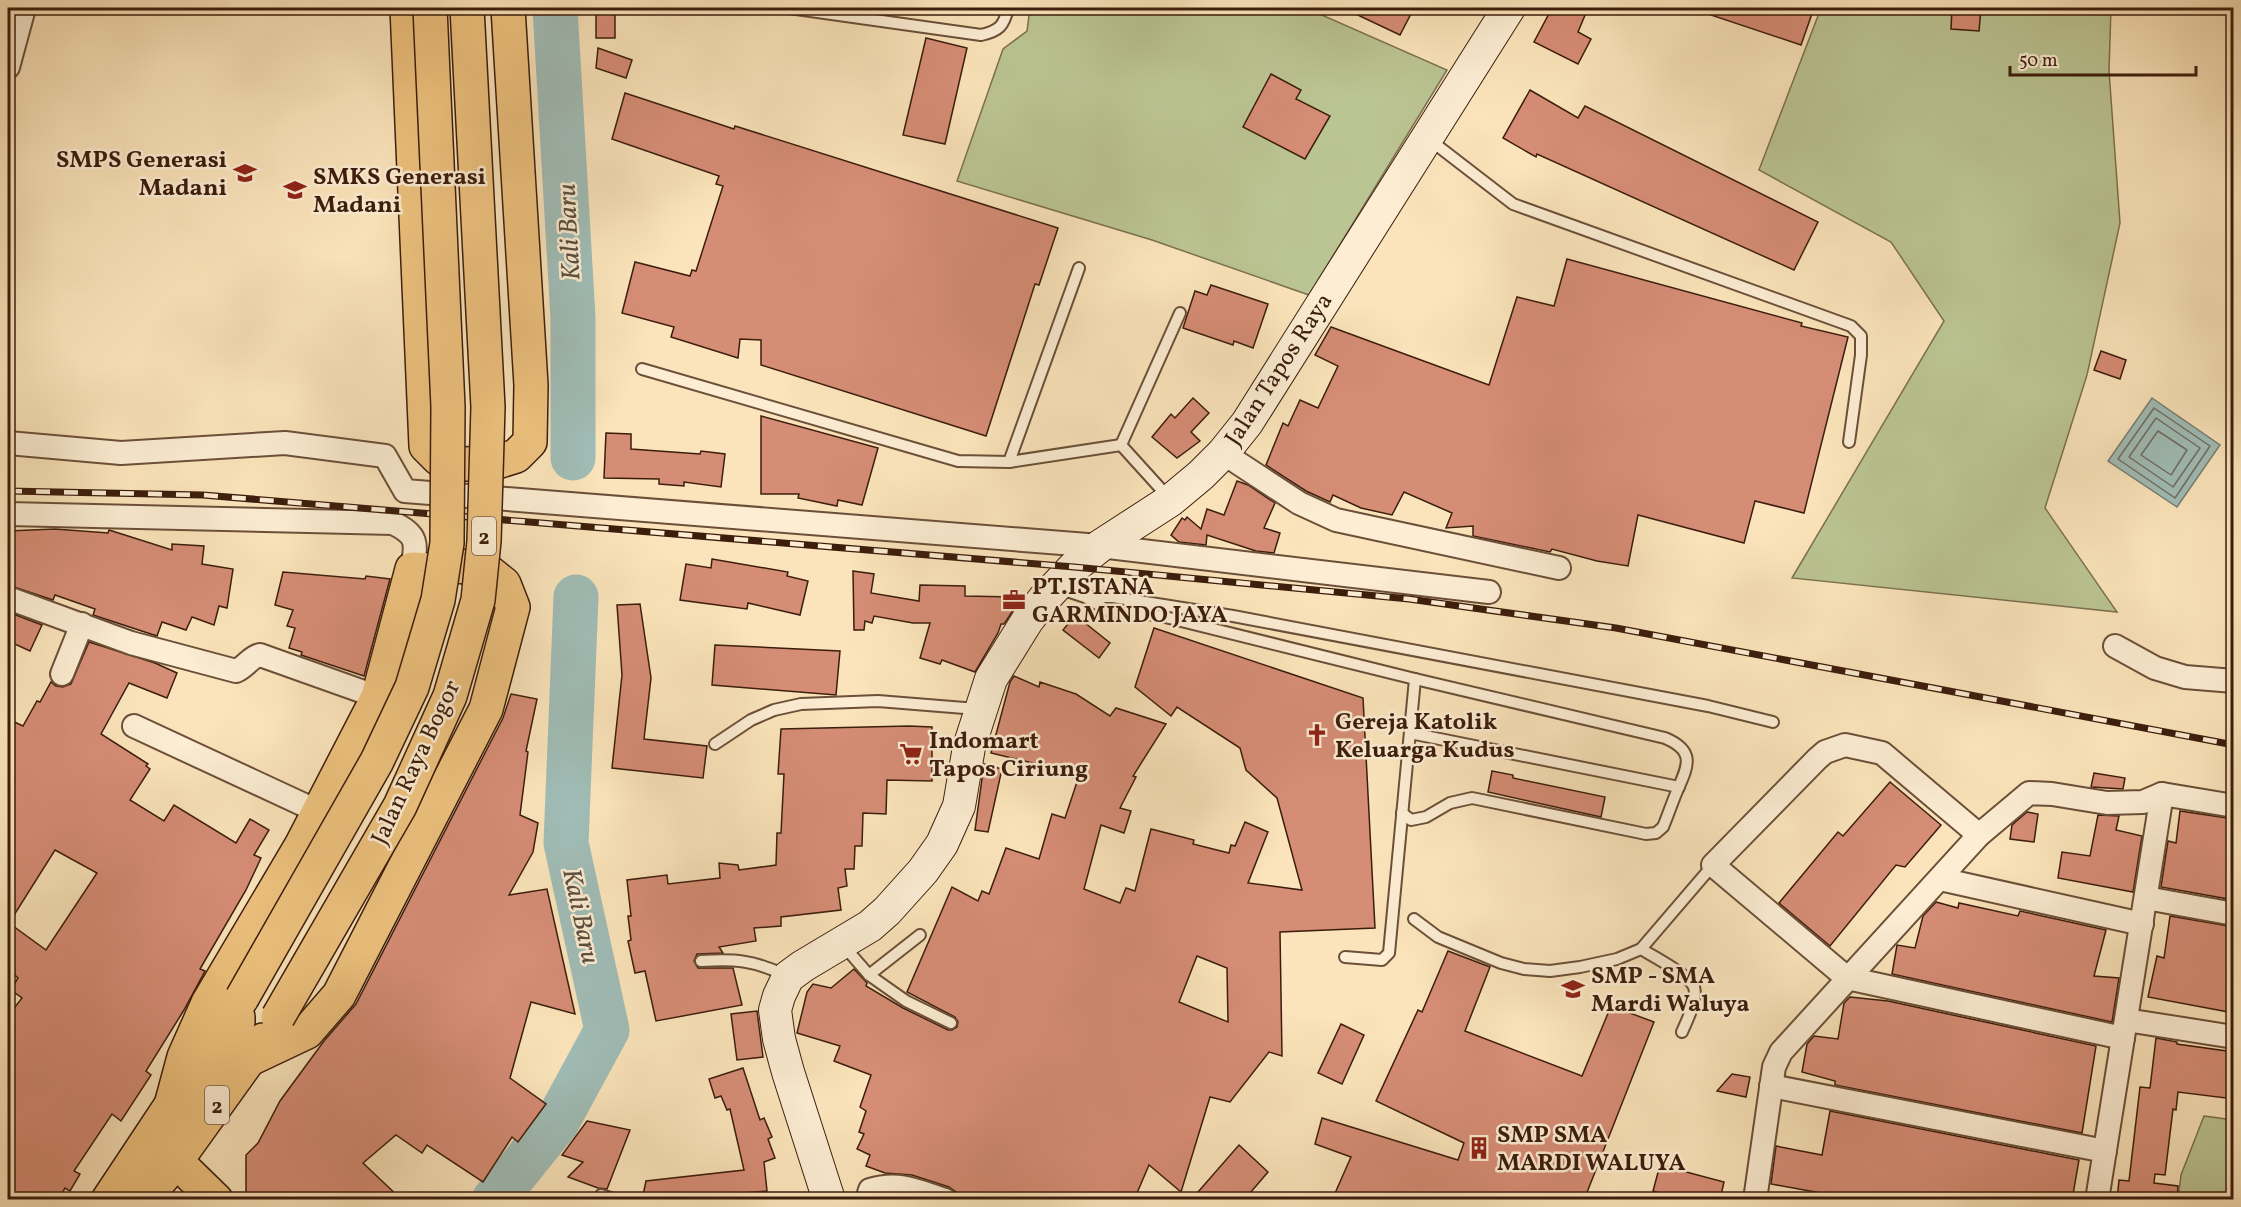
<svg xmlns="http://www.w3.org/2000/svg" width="2241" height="1207" font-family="Vollkorn,serif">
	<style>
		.green { fill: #bbc593; stroke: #7c7150; stroke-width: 1.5 }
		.water { fill: #a0bdb7; stroke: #787d73; stroke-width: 1.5 }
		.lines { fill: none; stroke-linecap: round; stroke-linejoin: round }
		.shore { stroke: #6e6d62; stroke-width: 1.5 }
		.river { stroke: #a0bdb7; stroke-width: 45 }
		.building { fill: #d68d76; stroke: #3c1d0c; stroke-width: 1.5; fill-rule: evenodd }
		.service-casing { stroke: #6c4f38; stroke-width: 14 }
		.minor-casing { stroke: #6c4f38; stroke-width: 26 }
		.secondary-casing { stroke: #3c1d0c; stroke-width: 34 }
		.primary-casing { stroke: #3c1d0c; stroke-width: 36 }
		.trunk-casing { stroke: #3c1d0c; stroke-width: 36 }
		.service { stroke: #fcedd3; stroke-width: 10 }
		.minor { stroke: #fcedd3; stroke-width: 22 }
		.secondary { stroke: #fcedd3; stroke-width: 32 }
		.primary { stroke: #eec27e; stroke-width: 33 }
		.trunk { stroke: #eec27e; stroke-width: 33 }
		.rail-casing { stroke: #3c1d0c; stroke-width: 7 }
		.rail { stroke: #fcedd3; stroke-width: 4.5; stroke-dasharray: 14; stroke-linecap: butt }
		.trunk-bridge-casing { stroke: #3c1d0c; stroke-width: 36; stroke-linecap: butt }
		.trunk-bridge { stroke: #eec27e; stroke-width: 33 }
		.labels { text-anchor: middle; stroke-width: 5; stroke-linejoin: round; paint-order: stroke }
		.shield { fill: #fcedd3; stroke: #765b48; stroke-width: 1.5 }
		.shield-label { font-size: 22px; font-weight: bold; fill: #3c1d0c }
		.poi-label { font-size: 24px; font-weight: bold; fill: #3c1d0c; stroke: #fcedd3; text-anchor: start }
		.street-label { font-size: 24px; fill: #3c1d0c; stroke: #fcedd3 }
		.water-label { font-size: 26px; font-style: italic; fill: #5a4d3f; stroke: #fcedd3 }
	</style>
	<rect width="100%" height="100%" fill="#fbe4bb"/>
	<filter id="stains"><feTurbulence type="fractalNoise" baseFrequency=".00333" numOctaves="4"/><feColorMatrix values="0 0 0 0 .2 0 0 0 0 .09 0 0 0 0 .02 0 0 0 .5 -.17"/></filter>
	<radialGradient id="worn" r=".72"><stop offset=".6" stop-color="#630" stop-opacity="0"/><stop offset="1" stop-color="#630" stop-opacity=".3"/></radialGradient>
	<g class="green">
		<polygon points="1030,8 1306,8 1447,70 1309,295 1152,240 957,181 1003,49 1027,31"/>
		<polygon points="1821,8 2111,8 2109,71 2120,223 2087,375 2045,508 2117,612 1792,578 1944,321 1891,242 1759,170"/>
		<polygon points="2204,1116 2233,1120 2233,1199 2178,1199 2181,1175"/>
	</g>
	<polygon class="water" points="2152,398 2220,445 2177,507 2108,461"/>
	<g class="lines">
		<g class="shore">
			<polygon points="2154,408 2210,446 2175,498 2118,459"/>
			<polygon points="2156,418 2200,448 2173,487 2129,457"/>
			<polygon points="2158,431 2187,450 2171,475 2141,455"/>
		</g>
		<g class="river">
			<polyline points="555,8 573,318 573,458"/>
			<polyline points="494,1200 557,1122 607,1030 566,843 576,597"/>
		</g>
	</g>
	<g class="building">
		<polygon points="1343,8 1414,8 1400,35"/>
		<polygon points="1552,8 1588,8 1578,32 1591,39 1578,64 1534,42"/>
		<polygon points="1699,8 1814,8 1801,45 1699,11"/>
		<polygon points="1952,8 1981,8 1979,31 1951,29"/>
		<rect x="596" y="14" width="19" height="24"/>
		<polygon points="926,38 967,48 945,144 903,135"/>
		<polygon points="598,48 632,60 626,78 596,68"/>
		<polygon points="1271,74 1301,90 1296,99 1330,116 1305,159 1243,127"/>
		<polygon points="1530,90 1578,118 1585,106 1818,222 1794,270 1537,154 1536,157 1503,138"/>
		<polygon points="625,93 734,129 735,126 1058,228 1039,285 1035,284 986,436 761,365 761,340 740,339 738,358 671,337 674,327 622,313 635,262 690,276 692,270 696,271 723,186 716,184 719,176 612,139"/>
		<polygon points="1567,259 1802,323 1801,326 1848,337 1804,513 1755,501 1744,543 1638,515 1628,566 1597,561 1552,549 1550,552 1473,536 1473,526 1446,528 1452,513 1404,492 1392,515 1361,508 1333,495 1330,502 1306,491 1266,465 1283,423 1288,426 1300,400 1318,408 1338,366 1315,355 1331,327 1489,385 1517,297 1554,306"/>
		<polygon points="1211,285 1268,304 1253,348 1234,341 1233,345 1183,328 1195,291 1207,295"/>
		<polygon points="2101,351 2126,360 2120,379 2094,370"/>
		<polygon points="1193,398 1209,413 1191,432 1200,441 1177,458 1152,437 1171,414 1175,418"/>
		<polygon points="761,416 878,448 862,505 838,500 837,506 798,498 799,494 761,494"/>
		<polygon points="606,433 631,434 631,449 700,454 701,451 725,454 721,487 684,482 684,486 659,484 659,479 604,478"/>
		<polygon points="1237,481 1248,485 1275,503 1264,528 1280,533 1274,553 1256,551 1207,535 1206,545 1179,542 1171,535 1182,518 1185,520 1187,517 1201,529 1207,509 1224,515"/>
		<polygon points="55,529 108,533 109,530 172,550 172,544 204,546 202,564 233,569 227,608 219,606 214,625 192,617 186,630 162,622 157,636 93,615 95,609 55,595 53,600 8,585 8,531"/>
		<polygon points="712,559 788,572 787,576 808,581 800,615 748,603 747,609 680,600 686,564 711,568"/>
		<polygon points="853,571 874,574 871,593 919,601 920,585 965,586 965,596 1014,597 1014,609 1004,624 1001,624 998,633 975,672 942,660 940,664 920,658 930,623 913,623 874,616 872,623 865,621 864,630 854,630"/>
		<polygon points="283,572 365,579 366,576 390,579 364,676 301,655 302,652 289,648 295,628 287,626 293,610 275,605"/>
		<polygon points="640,604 651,678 644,739 707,746 703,778 612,768 622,675 617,605"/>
		<polygon points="8,612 42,625 30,651 8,641"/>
		<polygon points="1075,615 1110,643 1099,658 1063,630"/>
		<path d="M1154 628 1363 698 1375 928 1280 932 1282 1056 1269 1052 1230 1102 1210 1097 1181 1192 1149 1165 1134 1200H958L956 1192 949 1187 912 1175 885 1173 866 1166 870 1155 857 1149 864 1134 859 1132 866 1111 860 1107 871 1075 834 1061 840 1046 797 1033 807 992 813 984 831 988 854 969 867 983 866 986 903 1008 948 1030H952L957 1027 958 1022 955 1017 907 992 952 887 978 901 982 891 989 894 1006 848 1039 859 1052 814 1065 818 1078 779 1044 771 1045 766 991 753 1010 682 1014 676 1039 687 1040 682 1076 694 1110 716 1116 708 1166 724 1133 776 1136 777 1120 808 1131 811 1124 833 1101 825 1084 889 1120 903 1126 888 1135 891 1151 829 1194 840 1193 844 1229 853 1231 845 1235 846 1245 822 1268 832 1248 883 1302 890 1277 798 1246 770 1240 748 1177 707 1171 716 1135 687ZM1197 956 1227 968 1228 1022 1179 1002Z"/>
		<path d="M89 642 155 663 177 673 167 698 129 683 101 734 148 764 146 766 150 769 130 800 164 821 174 805 236 843 250 819 269 830 254 855 261 858 246 890 200 969 205 971 184 1010 146 1071 151 1075 121 1121 112 1114 74 1171 80 1174 70 1191 65 1188 58 1200H8V1016L22 998 11 990 18 978 8 969V719L23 726 37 701 40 702 51 682 56 686 63 687 71 684ZM55 850 97 873 46 950 9 923Z"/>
		<polygon points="715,645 840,651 836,695 712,685"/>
		<polygon points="511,694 537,699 526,751 528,752 520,815 538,823 533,852 509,895 547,889 575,1014 531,1002 510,1078 546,1104 518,1142 512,1137 483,1182 427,1145 422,1153 396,1135 363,1163 402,1200 253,1200 246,1192 246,1155 258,1143 280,1101 324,1041 356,1004 503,718"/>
		<polygon points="909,726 932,727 932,781 887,780 886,814 863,813 862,846 855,846 854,869 845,869 847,886 838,888 841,910 781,917 781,926 754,928 756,941 719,947 723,953 697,954 694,961 698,968 733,968 742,1005 656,1021 645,971 635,973 628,941 631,940 628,916 631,916 627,880 667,875 668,884 720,878 719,863 738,865 739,870 776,865 777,833 781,833 784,774 778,774 781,729"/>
		<polygon points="984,764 1002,769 988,832 975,830"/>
		<polygon points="1492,771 1513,775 1513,778 1605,797 1601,817 1488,792"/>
		<polygon points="2094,773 2125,778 2123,789 2091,787"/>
		<polygon points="1890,782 1941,825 1905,867 1896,865 1830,946 1779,903 1838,832 1843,836"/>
		<polygon points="2180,811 2234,819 2234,900 2161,887 2168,841 2176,843"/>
		<polygon points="2027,812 2038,814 2034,842 2010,839 2012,825"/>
		<polygon points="2098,815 2119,816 2116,830 2142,836 2133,892 2058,878 2062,852 2090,856"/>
		<polygon points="1936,902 1958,908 1959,903 2018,916 2020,911 2106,930 2094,976 2119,978 2112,1022 1892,974 1897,945 1915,948 1923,916"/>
		<polygon points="2170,916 2234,927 2234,1013 2148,997 2157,956 2164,958"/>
		<polygon points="1448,951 1490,967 1465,1031 1582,1076 1611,1006 1654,1022 1584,1200 1332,1200 1351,1157 1315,1144 1322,1118 1458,1160 1464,1143 1376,1101 1418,1010 1422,1012"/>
		<polygon points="1850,997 1888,1001 2096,1046 2082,1133 1835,1085 1835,1081 1802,1072 1807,1044 1814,1036 1838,1039 1844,1003"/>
		<polygon points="757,1011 763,1057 737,1060 731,1014"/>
		<polygon points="1341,1024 1364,1035 1342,1084 1318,1073"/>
		<polygon points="2156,1038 2177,1042 2177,1044 2234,1052 2234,1099 2178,1092 2176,1110 2173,1109 2165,1175 2155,1174 2154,1183 2178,1186 2177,1200 2117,1200 2119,1180 2129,1181 2140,1087 2150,1088"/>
		<polygon points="743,1068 760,1120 764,1118 772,1137 768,1139 775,1158 764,1162 767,1191 718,1195 694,1200 642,1200 646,1181 744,1170 730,1109 727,1110 721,1096 715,1098 709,1079"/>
		<polygon points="1732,1074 1750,1077 1746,1097 1717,1091"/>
		<polygon points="1830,1111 2079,1160 2072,1200 1843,1200 1843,1197 1771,1184 1776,1146 1822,1155"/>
		<polygon points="587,1121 630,1130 607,1189 598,1188 568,1177 583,1162 562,1155"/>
		<polygon points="1239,1145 1268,1172 1244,1200 1191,1200"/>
		<polygon points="1660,1165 1724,1182 1720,1200 1682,1200 1653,1191"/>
	</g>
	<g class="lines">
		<g class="service-casing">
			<g id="service">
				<path d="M789 8 981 35C999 31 1004 26 1008 8"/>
				<polyline points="1430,140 1513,204 1851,326 1861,336 1861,355 1849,442"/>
				<polyline points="642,369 958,461 1009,462 1121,445"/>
				<polyline points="1121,445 1180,313"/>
				<polyline points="1121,445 1169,498"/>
				<polyline points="1009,462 1079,268"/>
				<path d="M1058 588 1085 597 1109 611 1157 615 1415 679 1665 738C1696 751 1688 766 1677 791 1672 803 1668 815 1663 827L1656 833 1646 834 1472 798 1450 803 1426 817 1411 820 1402 813"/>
				<polyline points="1086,597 1113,597 1233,616 1708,706 1773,722"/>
				<polyline points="1410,733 1679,787"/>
				<polyline points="715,744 751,720 774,710 801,704 878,701 977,709"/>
				<polyline points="1414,919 1438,937 1501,963 1524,969 1550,971 1580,967 1617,959 1641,949 1713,865"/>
				<polyline points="843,945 869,975 906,1001 951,1023"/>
				<path d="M1641 949C1653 956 1689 975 1694 987 1698 1000 1687 1020 1682 1032"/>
				<polyline points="1345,957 1382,960 1389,953 1415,679"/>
				<path d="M701 961C736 959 752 960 785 975"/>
				<polyline points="869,975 920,935"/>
				<polyline points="601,1195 617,1200"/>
			</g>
		</g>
		<g class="minor-casing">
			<g id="minor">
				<polyline points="8,67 24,8"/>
				<polyline points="8,443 121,453 285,443 385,456 405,491 1100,546 1489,592"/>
				<polyline points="1223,453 1299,503 1336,520 1559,568"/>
				<path d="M8 514 393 523C418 535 417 543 412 569"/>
				<path d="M8 598 131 643 236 671C246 667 250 657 260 655L378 697"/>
				<polyline points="2115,646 2155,668 2185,677 2234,681"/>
				<polyline points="62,674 82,624"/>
				<polyline points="134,726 317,811"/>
				<polyline points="1979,835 1882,753 1845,745 1825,752 1817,759 1713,865 1847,978 2123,1038"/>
				<polyline points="1940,879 2142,924"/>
				<polyline points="2146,898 2234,914"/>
				<polyline points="2126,1020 2234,1037"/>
				<polyline points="1771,1086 2105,1151"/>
				<path d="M867 1200 870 1190C899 1181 918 1191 945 1200"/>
				<polyline points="1755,1200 1774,1067 1781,1052 1979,835 2029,793 2052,794 2107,803 2143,802 2162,794 2234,806"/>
				<polyline points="2097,1200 2162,794"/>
			</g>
		</g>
		<g class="secondary-casing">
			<polyline id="secondary" points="829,1200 788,1072 779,1039 775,1010 779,996 788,977 803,966 870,926 887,911 923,871 942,844 959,806 969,747 991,679 1027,621 1043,600 1074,567 1100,546 1171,500 1201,475 1223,453 1247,423 1509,8"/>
		</g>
		<g class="primary-casing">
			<g id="primary">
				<polyline points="159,1160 214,1077 238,1022 238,1017"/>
				<polyline points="176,1161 216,1200"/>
			</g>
		</g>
		<g class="trunk-casing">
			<g id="trunk">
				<polyline points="407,8 426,446 439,459 464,464 494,463 516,456 530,442 531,385 508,8"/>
				<polyline points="170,1109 184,1057 208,1003 301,846 378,697 412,569 432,570 460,566 489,572 504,584 513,607 486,709 339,995 307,1032 252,1058"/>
				<polyline points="108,1200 242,998"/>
				<polyline points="144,1200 176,1161 263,1040"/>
			</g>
		</g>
		<use href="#service" class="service"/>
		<use href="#minor" class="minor"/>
		<use href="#secondary" class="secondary"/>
		<use href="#primary" class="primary"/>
		<use href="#trunk" class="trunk"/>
		<g class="rail-casing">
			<polyline id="rail" points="8,491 203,495 1074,567 1409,599 1616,628 2234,745"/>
		</g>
		<use href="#rail" class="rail"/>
		<g class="trunk-bridge-casing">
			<g id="trunk-bridge">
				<polyline points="242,998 377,761 412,687 438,600 447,543 448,407 430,8"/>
				<polyline points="278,1017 400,806 450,696 478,600 484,541 488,407 467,8"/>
			</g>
		</g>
		<use href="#trunk-bridge" class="trunk-bridge"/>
	</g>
	<defs>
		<g id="school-bare" transform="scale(1.8)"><path d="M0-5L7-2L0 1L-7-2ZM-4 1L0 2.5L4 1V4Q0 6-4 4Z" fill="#8f2418" stroke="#fcedd3" stroke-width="2.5" paint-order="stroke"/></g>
		<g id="office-bare" transform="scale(1.8)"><path d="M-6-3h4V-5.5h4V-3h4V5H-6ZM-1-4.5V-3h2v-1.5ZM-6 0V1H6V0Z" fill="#8f2418" stroke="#fcedd3" stroke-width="2.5" paint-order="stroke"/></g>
		<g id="church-bare" transform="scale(1.8)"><path d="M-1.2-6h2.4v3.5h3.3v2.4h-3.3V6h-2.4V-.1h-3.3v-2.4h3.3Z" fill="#8f2418" stroke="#fcedd3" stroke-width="2.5" paint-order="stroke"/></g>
		<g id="supermarket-bare" transform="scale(1.8)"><path d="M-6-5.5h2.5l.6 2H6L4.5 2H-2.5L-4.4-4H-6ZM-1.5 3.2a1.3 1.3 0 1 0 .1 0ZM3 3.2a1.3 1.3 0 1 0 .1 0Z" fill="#8f2418" stroke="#fcedd3" stroke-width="2.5" paint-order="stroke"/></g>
		<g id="building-bare" transform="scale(1.8)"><path d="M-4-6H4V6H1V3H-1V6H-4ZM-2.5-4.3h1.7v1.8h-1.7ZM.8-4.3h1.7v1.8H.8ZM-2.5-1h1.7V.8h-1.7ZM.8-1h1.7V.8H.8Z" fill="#8f2418" stroke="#fcedd3" stroke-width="2.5" paint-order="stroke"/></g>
	</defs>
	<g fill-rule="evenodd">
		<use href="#school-bare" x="245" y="173"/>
		<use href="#school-bare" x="295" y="190"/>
		<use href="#office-bare" x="1014" y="600"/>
		<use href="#church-bare" x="1317" y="735"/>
		<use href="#supermarket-bare" x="911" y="754"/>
		<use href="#school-bare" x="1573" y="989"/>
		<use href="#building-bare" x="1479" y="1148"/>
	</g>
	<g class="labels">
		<g class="shield">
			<rect x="472" y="517" width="24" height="38" rx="4.5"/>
			<rect x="205" y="1086" width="24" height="38" rx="4.5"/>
		</g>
		<g class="shield-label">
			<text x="484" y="544">2</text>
			<text x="217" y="1113">2</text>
		</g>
		<g class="poi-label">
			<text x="227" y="167" text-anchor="end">SMPS Generasi<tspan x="227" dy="28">Madani</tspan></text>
			<text x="313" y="184">SMKS Generasi<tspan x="313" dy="28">Madani</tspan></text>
			<text x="1032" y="594">PT.ISTANA<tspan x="1032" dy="28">GARMINDO JAYA</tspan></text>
			<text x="1335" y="729">Gereja Katolik<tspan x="1335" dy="28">Keluarga Kudus</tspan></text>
			<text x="929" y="748">Indomart<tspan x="929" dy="28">Tapos Ciriung</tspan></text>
			<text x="1591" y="983">SMP - SMA<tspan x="1591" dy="28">Mardi Waluya</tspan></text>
			<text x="1497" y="1142">SMP SMA<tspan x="1497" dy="28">MARDI WALUYA</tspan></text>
		</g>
		<g class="street-label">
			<text transform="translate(1278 369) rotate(-57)" y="8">Jalan Tapos Raya</text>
			<text transform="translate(415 762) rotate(-65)" y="8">Jalan Raya Bogor</text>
		</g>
		<g class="water-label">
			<text transform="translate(568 232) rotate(-93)" y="9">Kali Baru</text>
			<text transform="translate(582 916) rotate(78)" y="9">Kali Baru</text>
		</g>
	</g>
	<rect width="2241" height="1207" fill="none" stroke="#fbe4bb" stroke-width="30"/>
	<rect x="9" y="9" width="2223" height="1189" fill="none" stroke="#3c1d0c" stroke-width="3"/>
	<rect x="15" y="15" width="2211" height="1177" fill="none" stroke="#3c1d0c" stroke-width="1.5"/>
	<path d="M2010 66v9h186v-9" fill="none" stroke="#3c1d0c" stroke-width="3"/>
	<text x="2019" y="66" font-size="18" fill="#3c1d0c" stroke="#fcedd3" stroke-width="4.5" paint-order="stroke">50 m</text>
	<rect width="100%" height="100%" filter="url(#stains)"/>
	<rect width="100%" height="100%" fill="url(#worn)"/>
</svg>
